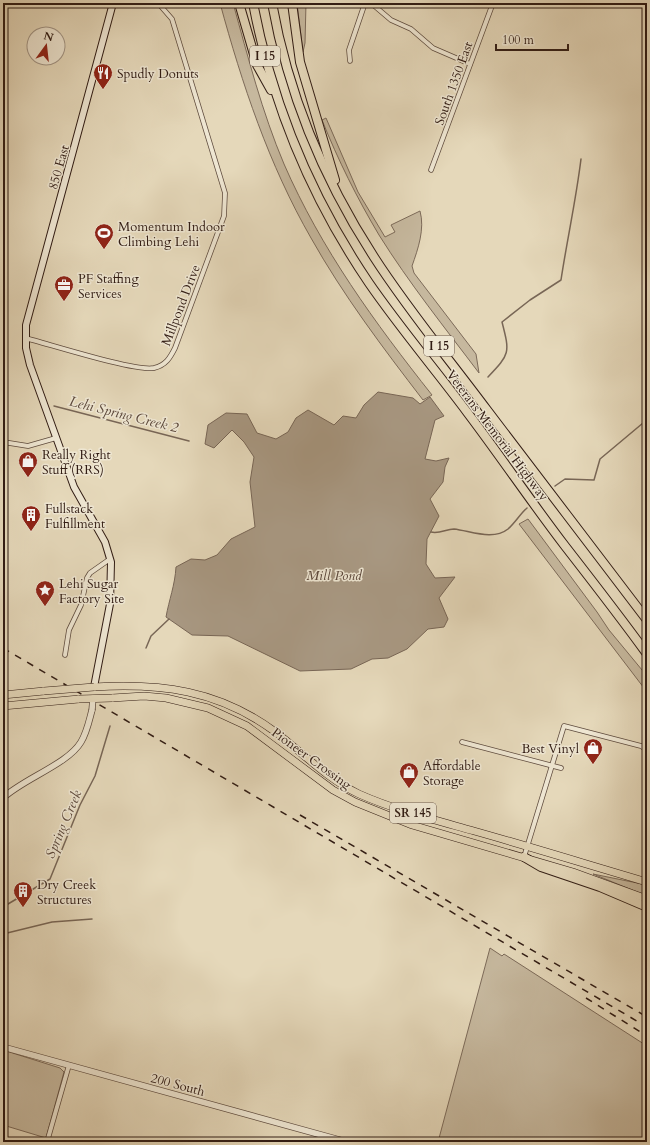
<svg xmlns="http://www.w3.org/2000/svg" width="650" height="1145" font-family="Cardo,serif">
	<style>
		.green { fill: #c6b89e; stroke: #7c6a59 }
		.water { fill: #a89882; stroke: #786656 }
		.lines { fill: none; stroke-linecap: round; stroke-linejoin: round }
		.stream { stroke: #786656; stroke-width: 1.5 }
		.minor-casing { stroke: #5e4b3e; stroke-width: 5.5 }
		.tertiary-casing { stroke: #5e4b3e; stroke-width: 7 }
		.secondary-casing { stroke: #311c14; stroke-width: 8 }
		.trunk-casing { stroke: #311c14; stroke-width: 8 }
		.motorway-casing { stroke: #311c14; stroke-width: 10 }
		.minor { stroke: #eee6d2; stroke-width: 4 }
		.tertiary { stroke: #eee6d2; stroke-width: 5.5 }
		.secondary { stroke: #eee6d2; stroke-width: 6 }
		.trunk { stroke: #e5d8ba; stroke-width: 7 }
		.motorway { stroke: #e5d8ba; stroke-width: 8 }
		.rail { stroke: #311c14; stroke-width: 1.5; stroke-dasharray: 7 7; stroke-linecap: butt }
		.tertiary-bridge-casing { stroke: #5e4b3e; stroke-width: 7; stroke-linecap: butt }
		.trunk-bridge-casing { stroke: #311c14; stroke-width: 8; stroke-linecap: butt }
		.tertiary-bridge { stroke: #eee6d2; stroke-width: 5.5 }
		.trunk-bridge { stroke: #e5d8ba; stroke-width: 7 }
		.labels { text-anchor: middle; stroke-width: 3; stroke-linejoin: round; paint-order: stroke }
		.shield { fill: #eee6d2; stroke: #6a594d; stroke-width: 1 }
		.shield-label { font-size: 12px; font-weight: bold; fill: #311c14 }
		.poi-label { font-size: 13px; fill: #311c14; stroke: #eee6d2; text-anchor: start }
		.street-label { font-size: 13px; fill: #311c14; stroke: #eee6d2 }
		.water-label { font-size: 14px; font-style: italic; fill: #5b473a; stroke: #eee6d2 }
	</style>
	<rect width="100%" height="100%" fill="#e5d8ba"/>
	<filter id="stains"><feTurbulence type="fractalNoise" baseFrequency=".005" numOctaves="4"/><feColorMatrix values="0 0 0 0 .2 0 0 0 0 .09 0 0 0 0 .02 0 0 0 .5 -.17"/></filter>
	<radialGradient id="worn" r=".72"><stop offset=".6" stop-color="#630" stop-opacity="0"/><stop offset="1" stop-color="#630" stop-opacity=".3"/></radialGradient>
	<g class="green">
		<path d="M220 3H233C248 57 262 112 284 164 321 249 375 323 432 395L423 400C383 348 343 295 311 238 269 165 242 84 220 3Z"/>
		<polygon points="297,3 306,3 305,43 303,52"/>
		<path d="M326 118 358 192 385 237 395 232 391 225 420 211C425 229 418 249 412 266L414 273 476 354 479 373C445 328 409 283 379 235 357 198 338 160 322 120Z"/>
		<polygon points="528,519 597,612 609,630 647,676 647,692 519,524"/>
		<polygon points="593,874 647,885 647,896"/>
		<polygon points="490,948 502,956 504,954 647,1046 647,1142 438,1142"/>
		<polygon points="3,1050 60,1068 64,1072 46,1138 3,1125"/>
	</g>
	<path class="water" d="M378 392 413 398 420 404 430 397 444 416 435 420 425 459 436 461 449 458 445 467 443 482 430 499 439 516 427 539 426 564 435 578 455 577 439 598 448 619 444 627 428 629 407 649 388 658 372 659 351 669 300 671 228 636 192 635 166 617C169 600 175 585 176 567L191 559 205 560 217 555 231 539 255 527 250 482 254 457 244 442 232 430 214 448 205 444 208 425 226 413 247 414 257 433 276 439 288 432 296 418 308 410 334 425 343 416 356 418 364 405Z"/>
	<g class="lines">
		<g class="stream">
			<path d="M488 377C510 354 510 353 502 322L530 300 561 280C567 240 576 200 581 159"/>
			<polyline points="54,406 189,441"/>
			<polyline points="555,486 565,479 594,480 600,459 643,423 647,423"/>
			<polyline points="541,498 542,497"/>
			<path d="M431 532C440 534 446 529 454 529 471 531 493 541 508 529 515 523 520 514 527 508"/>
			<polyline points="146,648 151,636 169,619"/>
			<polyline points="3,905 8,904 50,879 80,805 95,776 110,726"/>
			<polyline points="3,934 52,922 92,919"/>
		</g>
		<g class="minor-casing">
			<g id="minor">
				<polyline points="371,3 391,20 411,29 433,48 470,64"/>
				<polyline points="350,61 349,50 365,3"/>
				<polyline points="431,170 493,3"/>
				<path d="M25 338C49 344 136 372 154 368 166 365 170 358 175 348L224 216 225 193 172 19 158 3"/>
				<polyline points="3,442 28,446 56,438"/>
				<polyline points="65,655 69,630 81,605 87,578 90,573 110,559"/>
				<polyline points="462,742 561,768"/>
				<polyline points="524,857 564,726 641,746 647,750"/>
				<polyline points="47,1142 69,1065"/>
			</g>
		</g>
		<g class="tertiary-casing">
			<g id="tertiary">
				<path d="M3 798C23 779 68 764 81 742 87 732 89 721 92 710"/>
				<polyline points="3,1047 347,1142"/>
			</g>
		</g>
		<g class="secondary-casing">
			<polyline id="secondary" points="94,687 110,604 111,562 105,542 74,487 30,365 26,348 26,325 113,3"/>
		</g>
		<g class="trunk-casing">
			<g id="trunk">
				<path d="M94 687C161 683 218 690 274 731 302 752 327 779 359 794 395 810 435 820 474 831 531 847 589 865 647 882"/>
				<polyline points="3,695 44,691"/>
				<polyline points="112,698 144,696 166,698 208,708 247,726 333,790 355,802 412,825 573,872 647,899"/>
				<polyline points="3,706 79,699"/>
			</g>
		</g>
		<g class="motorway-casing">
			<g id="motorway">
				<polyline points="239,3 257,65 271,90"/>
				<path d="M253 3C272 103 312 199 369 283 400 328 435 369 467 412 501 457 532 503 565 546 593 582 621 618 647 654"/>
				<path d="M272 3C288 93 324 180 374 257 408 310 449 359 487 410 541 480 593 550 647 620"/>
				<polyline points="292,3 300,62 335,180"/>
				<polyline points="524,857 541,867 600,887 647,907"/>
			</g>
		</g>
		<use href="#minor" class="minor"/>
		<use href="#tertiary" class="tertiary"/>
		<use href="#secondary" class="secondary"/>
		<use href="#trunk" class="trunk"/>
		<use href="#motorway" class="motorway"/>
		<g class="rail">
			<polyline points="3,648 647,1027"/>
			<polyline points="300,815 647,1017"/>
			<polyline points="586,998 647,1036"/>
		</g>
		<g class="tertiary-bridge-casing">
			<polyline id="tertiary-bridge" points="92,710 93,698"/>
		</g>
		<g class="trunk-bridge-casing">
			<g id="trunk-bridge">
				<polyline points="44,691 94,687"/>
				<polyline points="79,699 112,698"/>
			</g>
		</g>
		<use href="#tertiary-bridge" class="tertiary-bridge"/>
		<use href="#trunk-bridge" class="trunk-bridge"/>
	</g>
	<defs>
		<g id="restaurant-pin" transform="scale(1)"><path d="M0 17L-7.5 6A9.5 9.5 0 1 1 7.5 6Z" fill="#8f2418" stroke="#eee6d2"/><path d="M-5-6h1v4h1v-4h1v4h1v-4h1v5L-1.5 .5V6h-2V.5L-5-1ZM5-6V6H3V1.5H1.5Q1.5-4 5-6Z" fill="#fff"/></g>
		<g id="stadium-pin" transform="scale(1)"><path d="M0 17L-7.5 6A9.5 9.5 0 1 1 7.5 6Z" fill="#8f2418" stroke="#eee6d2"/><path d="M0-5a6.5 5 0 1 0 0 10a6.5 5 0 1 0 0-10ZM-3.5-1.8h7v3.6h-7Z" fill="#fff"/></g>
		<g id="office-pin" transform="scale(1)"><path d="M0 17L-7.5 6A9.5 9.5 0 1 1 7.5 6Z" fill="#8f2418" stroke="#eee6d2"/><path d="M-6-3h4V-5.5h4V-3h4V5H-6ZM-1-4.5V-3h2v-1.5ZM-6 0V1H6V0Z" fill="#fff"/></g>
		<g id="shop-pin" transform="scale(1)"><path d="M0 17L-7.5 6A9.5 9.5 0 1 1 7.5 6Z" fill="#8f2418" stroke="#eee6d2"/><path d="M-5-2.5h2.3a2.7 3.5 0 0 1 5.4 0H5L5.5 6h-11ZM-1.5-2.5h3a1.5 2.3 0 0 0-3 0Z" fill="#fff"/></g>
		<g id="building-pin" transform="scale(1)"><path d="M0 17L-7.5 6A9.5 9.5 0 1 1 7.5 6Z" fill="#8f2418" stroke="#eee6d2"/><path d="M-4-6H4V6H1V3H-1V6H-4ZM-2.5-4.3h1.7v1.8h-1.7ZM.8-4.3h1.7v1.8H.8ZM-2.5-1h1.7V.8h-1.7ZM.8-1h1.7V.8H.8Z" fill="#fff"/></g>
		<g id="sight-pin" transform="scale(1)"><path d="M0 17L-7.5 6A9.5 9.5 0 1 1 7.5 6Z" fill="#8f2418" stroke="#eee6d2"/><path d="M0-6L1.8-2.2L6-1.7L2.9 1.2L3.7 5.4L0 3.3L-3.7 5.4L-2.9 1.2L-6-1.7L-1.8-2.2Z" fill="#fff"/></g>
	</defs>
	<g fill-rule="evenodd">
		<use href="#restaurant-pin" x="103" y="73"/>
		<use href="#stadium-pin" x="104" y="233"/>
		<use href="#office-pin" x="64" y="285"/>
		<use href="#shop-pin" x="28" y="461"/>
		<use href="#building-pin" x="31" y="515"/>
		<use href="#sight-pin" x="45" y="590"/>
		<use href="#shop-pin" x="593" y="748"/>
		<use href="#shop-pin" x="409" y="772"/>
		<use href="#building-pin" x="23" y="891"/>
	</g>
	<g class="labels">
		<g class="shield">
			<rect x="250" y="46" width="30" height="20" rx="3"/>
			<rect x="424" y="336" width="30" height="20" rx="3"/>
			<rect x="390" y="803" width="46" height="20" rx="3"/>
		</g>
		<g class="shield-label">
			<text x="265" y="60">I 15</text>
			<text x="439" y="350">I 15</text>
			<text x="413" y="817">SR 145</text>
		</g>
		<g class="poi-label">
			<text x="117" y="78">Spudly Donuts</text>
			<text x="118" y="231">Momentum Indoor<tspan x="118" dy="15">Climbing Lehi</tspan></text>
			<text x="78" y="283">PF Staffing<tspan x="78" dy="15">Services</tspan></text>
			<text x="42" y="459">Really Right<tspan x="42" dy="15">Stuff (RRS)</tspan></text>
			<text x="45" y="513">Fullstack<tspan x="45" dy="15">Fulfillment</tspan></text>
			<text x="59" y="588">Lehi Sugar<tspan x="59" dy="15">Factory Site</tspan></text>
			<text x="579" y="753" text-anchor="end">Best Vinyl</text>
			<text x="423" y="770">Affordable<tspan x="423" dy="15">Storage</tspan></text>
			<text x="37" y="889">Dry Creek<tspan x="37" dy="15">Structures</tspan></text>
		</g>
		<g class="street-label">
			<text transform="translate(453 83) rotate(-70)" y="5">South 1350 East</text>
			<text transform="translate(58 167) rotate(-74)" y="5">850 East</text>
			<text transform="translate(180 305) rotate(-69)" y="5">Millpond Drive</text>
			<text transform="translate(498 435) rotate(53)" y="5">Veterans Memorial Highway</text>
			<text transform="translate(312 758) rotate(36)" y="5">Pioneer Crossing</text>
			<text transform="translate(178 1084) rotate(15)" y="5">200 South</text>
		</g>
		<g class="water-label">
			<text transform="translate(124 414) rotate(14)" y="5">Lehi Spring Creek 2</text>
			<text x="334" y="580">Mill Pond</text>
			<text transform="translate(63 824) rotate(-67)" y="5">Spring Creek</text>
		</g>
	</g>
	<rect width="650" height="1145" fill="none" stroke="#e5d8ba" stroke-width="16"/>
	<rect x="4" y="4" width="642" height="1137" fill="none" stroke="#311c14" stroke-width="2"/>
	<rect x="8" y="8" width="634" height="1129" fill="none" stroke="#311c14"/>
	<g transform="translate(46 46) rotate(15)"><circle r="19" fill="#eee6d2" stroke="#a29586"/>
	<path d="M0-3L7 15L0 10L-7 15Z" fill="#8f2418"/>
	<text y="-6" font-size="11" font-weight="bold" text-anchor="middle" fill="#311c14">N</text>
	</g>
	<path d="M496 44v6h72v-6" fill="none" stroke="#311c14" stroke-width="2"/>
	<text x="502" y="44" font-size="12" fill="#311c14" stroke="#eee6d2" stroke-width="3" paint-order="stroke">100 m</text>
	<rect width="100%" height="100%" filter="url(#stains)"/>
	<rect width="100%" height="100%" fill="url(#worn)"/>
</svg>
